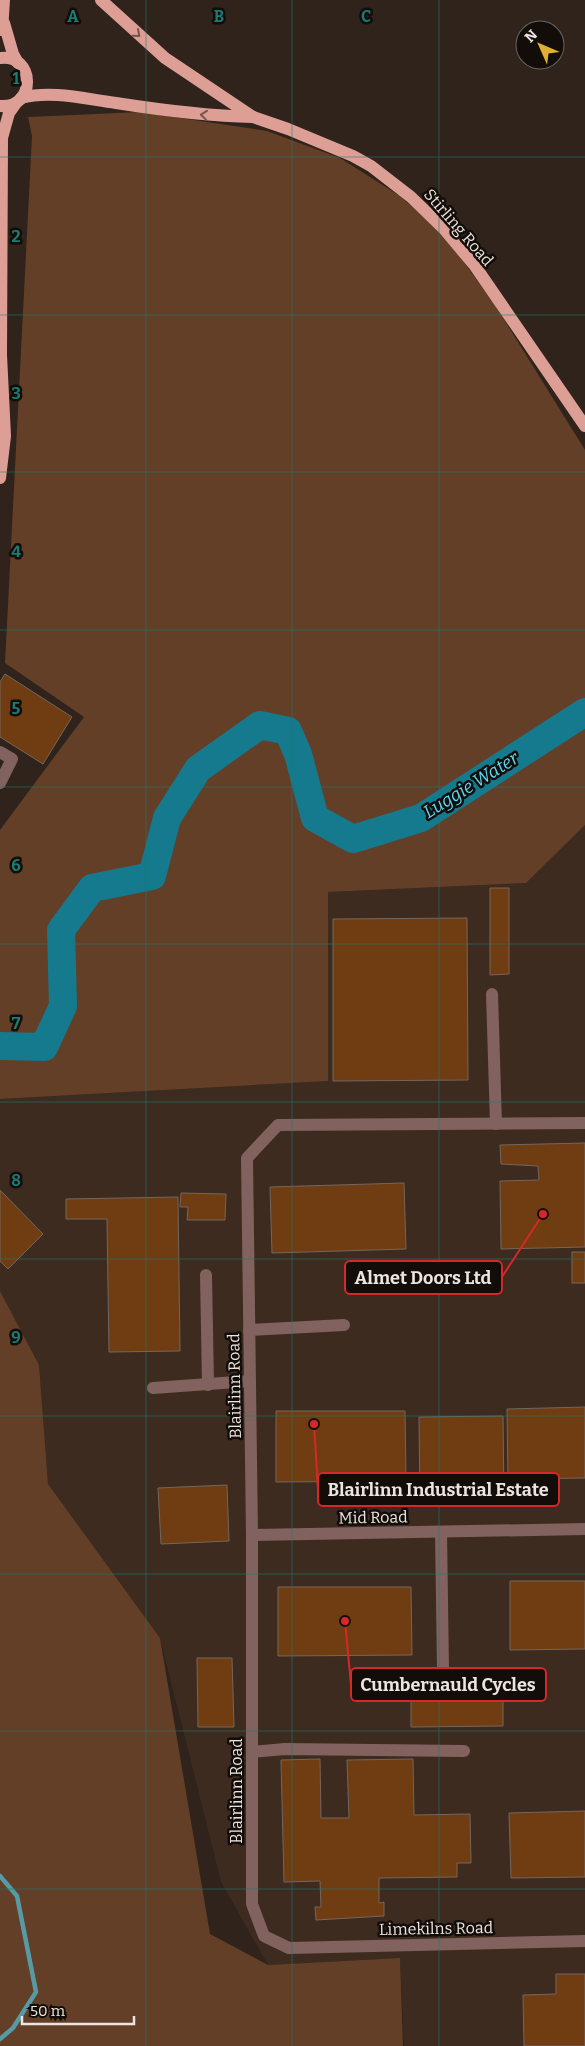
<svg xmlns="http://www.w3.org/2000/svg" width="585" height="2046" font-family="Bitter,serif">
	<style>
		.built { fill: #3d2b20 }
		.green { fill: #633f27 }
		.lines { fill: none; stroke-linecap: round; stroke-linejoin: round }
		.stream { stroke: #569aa6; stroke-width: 4.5 }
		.river { stroke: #157a8d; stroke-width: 28 }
		.building { fill: #703d13; stroke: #74665d }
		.minor { stroke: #81625e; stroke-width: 12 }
		.major { stroke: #dd9f95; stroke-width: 12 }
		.oneway { stroke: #785650 }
		.grid { fill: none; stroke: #1a7c74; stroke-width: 1; stroke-opacity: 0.55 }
		.labels { text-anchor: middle; stroke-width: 5; stroke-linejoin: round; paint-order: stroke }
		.street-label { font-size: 16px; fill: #ece4df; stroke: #130d0a }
		.water-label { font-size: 18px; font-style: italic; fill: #58dbf7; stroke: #130d0a }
		.grid-label { font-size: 16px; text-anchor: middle; font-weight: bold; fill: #1a7c74; stroke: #130d0a; stroke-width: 5; stroke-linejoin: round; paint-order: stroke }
		.leader { fill: none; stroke: #d62828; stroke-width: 2 }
		.callout-dot { fill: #d62828; stroke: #130d0a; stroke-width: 2 }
		.callout { fill: #130d0a; stroke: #d62828; stroke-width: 2 }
		.callout-label { font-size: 18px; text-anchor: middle; font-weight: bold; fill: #ece4df }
	</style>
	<rect width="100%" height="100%" fill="#2f231b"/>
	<polygon class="built" points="585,825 585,2046 404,2046 400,1958 268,1965 221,1882 160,1638 48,1484 39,1365 0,1291 0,1099 328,1081 328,892 526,883"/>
	<g class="green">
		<polygon points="140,112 267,131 340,158 400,196 445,236 495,305 585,450 585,825 526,883 328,892 328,1081 0,1099 0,830 84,717 5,663 32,136 28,117"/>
		<polygon points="0,1291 39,1365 48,1484 160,1638 210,1934 268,1965 400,1958 403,2046 0,2046"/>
	</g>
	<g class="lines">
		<polyline class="stream" points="0,1876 17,1896 36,1992 13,2028 0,2039"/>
		<polyline class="river" points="0,1046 44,1047 63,1006 61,930 92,888 152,876 167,818 198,769 260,725 288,731 298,754 315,818 353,839 421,818 585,712"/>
	</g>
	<g class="building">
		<polygon points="5,674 72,717 43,764 0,737 0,682"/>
		<polygon points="490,888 509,888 509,974 490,975"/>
		<polygon points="467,918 468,1080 333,1081 333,919"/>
		<polygon points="585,1143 585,1247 501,1249 500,1181 539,1180 538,1166 501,1164 500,1145"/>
		<polygon points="404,1183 406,1249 272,1253 270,1187"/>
		<polygon points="0,1190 43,1234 8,1269 0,1261"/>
		<polygon points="181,1193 226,1194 225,1220 187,1220 188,1207 180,1207"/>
		<polygon points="178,1197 180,1351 109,1352 107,1219 66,1219 66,1199"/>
		<rect x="572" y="1252" width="13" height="31"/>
		<polygon points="585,1407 585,1478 508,1479 507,1409"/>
		<polygon points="276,1411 405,1411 406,1481 276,1482"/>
		<polygon points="503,1416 504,1501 420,1502 419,1417"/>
		<polygon points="227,1485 229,1541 161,1544 158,1488"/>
		<polygon points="510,1581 585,1581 585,1649 510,1650"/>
		<polygon points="278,1587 411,1587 412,1655 278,1656"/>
		<polygon points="197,1658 232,1658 234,1727 198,1727"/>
		<polygon points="503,1686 503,1726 411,1727 411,1687"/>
		<polygon points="320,1759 321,1818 349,1818 347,1760 413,1759 414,1815 470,1814 471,1863 457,1863 457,1877 379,1878 379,1903 384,1902 384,1916 316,1920 315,1907 321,1907 320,1881 284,1882 281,1760"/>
		<polygon points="585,1811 585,1877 511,1878 509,1813"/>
		<polygon points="556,1974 585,1974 585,2046 524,2046 523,1995 556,1994"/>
	</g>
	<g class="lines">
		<g class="minor">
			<polyline points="0,752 12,759 0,783"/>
			<polyline points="492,994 496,1124"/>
			<polyline points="585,1123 278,1125 247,1158 252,1535 252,1904 264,1936 289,1948 585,1941"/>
			<polyline points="206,1275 208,1385"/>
			<polyline points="249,1330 344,1325"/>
			<polyline points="153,1388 250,1381"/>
			<polyline points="441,1532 443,1669"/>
			<polyline points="252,1535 585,1529"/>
			<polyline points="252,1752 285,1749 464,1751"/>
		</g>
		<g class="major">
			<polyline points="101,0 165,58 253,117 288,129 353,156 371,166 411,197 444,229 475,266 585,426"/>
			<polyline points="4,23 13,54 18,63"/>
			<polyline points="2,30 4,0"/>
			<path d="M0 58C35 53 37 109 0 106"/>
			<path d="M21 98C51 90 85 99 116 103 161 110 207 116 253 117"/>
			<polyline points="0,132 2,138 1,355 5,436 0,478"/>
			<polyline points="2,138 9,113 16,103"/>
		</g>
	</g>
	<defs><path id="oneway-chevron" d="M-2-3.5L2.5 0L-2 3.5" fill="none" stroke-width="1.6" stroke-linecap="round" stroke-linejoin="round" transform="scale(1.25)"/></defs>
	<g class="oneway">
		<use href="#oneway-chevron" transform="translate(137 34) rotate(41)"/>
		<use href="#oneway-chevron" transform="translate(204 115) rotate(-174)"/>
	</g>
	<path class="grid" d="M146 0V2046M292 0V2046M439 0V2046M0 157H585M0 315H585M0 472H585M0 630H585M0 787H585M0 944H585M0 1102H585M0 1259H585M0 1416H585M0 1574H585M0 1731H585M0 1889H585"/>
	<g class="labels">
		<g class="street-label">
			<text transform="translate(459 227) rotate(49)" y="6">Stirling Road</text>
			<text transform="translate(234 1386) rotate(-91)" y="6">Blairlinn Road</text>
			<text transform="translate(373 1517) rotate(-1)" y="6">Mid Road</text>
			<text transform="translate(236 1791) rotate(-90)" y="6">Blairlinn Road</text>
			<text transform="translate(436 1928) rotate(-1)" y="6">Limekilns Road</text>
		</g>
		<g class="water-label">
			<text transform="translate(471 785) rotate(-32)" y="6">Luggie Water</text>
		</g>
	</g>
	<g class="grid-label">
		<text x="73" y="22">A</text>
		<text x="219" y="22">B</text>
		<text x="366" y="22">C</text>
		<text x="16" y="84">1</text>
		<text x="16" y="242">2</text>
		<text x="16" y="399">3</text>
		<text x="16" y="557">4</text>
		<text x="16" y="714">5</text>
		<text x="16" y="871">6</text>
		<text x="16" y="1029">7</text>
		<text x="16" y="1186">8</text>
		<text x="16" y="1343">9</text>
	</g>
	<path class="leader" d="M543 1214L502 1277M314 1424L318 1489M345 1621L351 1685"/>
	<g class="callout-dot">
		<circle cx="543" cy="1214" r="5"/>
		<circle cx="314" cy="1424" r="5"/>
		<circle cx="345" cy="1621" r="5"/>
	</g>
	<g class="callout">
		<rect x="345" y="1261" width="157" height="33" rx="5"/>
		<rect x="318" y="1473" width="241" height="33" rx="5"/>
		<rect x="351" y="1668" width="195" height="33" rx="5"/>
	</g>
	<g class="callout-label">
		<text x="423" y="1284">Almet Doors Ltd</text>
		<text x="438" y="1496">Blairlinn Industrial Estate</text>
		<text x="448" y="1691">Cumbernauld Cycles</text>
	</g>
	<g transform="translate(540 45) rotate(315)"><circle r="24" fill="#130d0a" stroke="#6a635f"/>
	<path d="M0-4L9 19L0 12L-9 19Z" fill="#dfb034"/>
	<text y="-8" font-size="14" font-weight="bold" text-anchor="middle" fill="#ece4df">N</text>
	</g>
	<path d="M22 2016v8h112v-8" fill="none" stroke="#ece4df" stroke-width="2.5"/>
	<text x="30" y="2016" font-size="15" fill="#ece4df" stroke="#130d0a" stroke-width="4" paint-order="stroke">50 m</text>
</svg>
